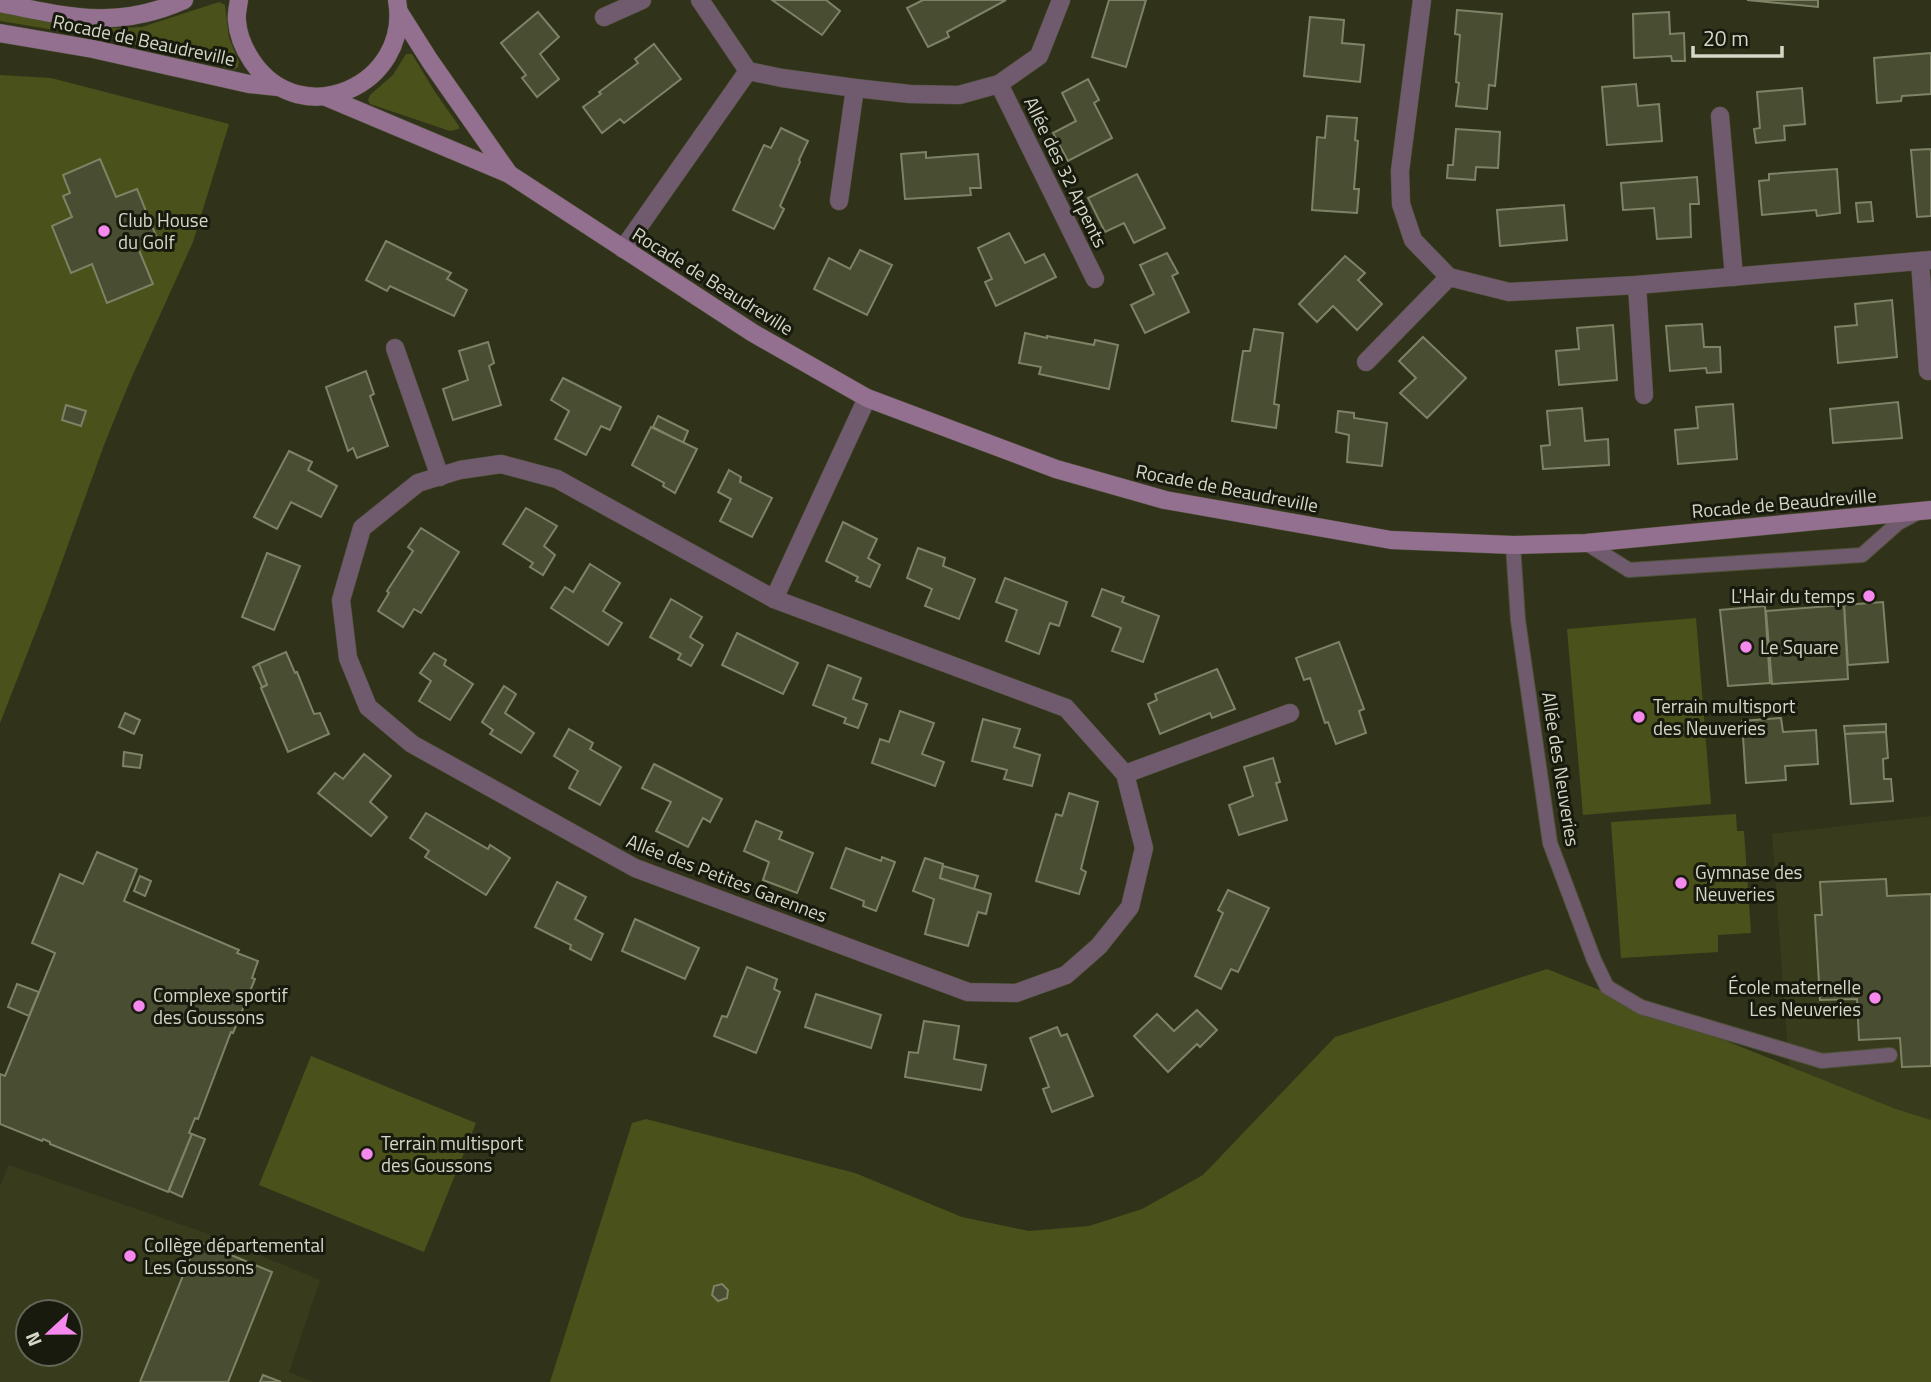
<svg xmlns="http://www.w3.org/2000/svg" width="1931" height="1382" font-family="'Titillium Web',sans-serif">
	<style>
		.built { fill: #383c1c; fill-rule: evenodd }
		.green { fill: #4b511b }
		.building { fill: #494d32; stroke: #7e8366; stroke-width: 2 }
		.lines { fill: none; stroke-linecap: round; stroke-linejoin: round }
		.lane-casing { stroke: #4e5138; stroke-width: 16 }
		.street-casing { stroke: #4e5138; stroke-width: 19 }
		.secondary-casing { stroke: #4e5138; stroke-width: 19 }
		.lane { stroke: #705a6d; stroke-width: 14 }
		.street { stroke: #705a6d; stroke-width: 18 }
		.secondary { stroke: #93708f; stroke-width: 18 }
		.poi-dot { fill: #f689ed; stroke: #181a0e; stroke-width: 2.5 }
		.labels { text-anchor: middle; stroke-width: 6; stroke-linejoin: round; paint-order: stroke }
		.street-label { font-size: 19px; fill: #d5d8c8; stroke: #181a0e }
		.poi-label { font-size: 19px; fill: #d5d8c8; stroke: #181a0e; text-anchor: start }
	</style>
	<rect width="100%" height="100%" fill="#303319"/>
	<g class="built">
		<polygon points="1931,816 1931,1120 1896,1109 1789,1066 1772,834"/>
		<path d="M9 1165 200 1231 320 1280 289 1372 313 1382H0V1186ZM28 1312H70V1354H28Z"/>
	</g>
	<g class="green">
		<polygon points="219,2 225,5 229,38 239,62 238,67 234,70 121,41 0,21 0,12 89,29 142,27"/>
		<polygon points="406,54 412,54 435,92 459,126 459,129 450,131 370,104 368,100 370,95 393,75"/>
		<polygon points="0,75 51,78 229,124 193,242 130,381 104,445 47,603 0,723"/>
		<polygon points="1696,618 1711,804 1583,815 1567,629"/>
		<polygon points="1736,814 1737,831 1744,831 1751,933 1718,935 1718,952 1621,958 1611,822"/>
		<polygon points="1547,969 1896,1109 1931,1120 1931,1382 550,1382 632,1123 646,1119 855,1173 962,1217 1029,1231 1089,1226 1142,1209 1203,1175 1335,1037"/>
		<polygon points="311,1056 476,1123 424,1252 259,1185"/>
	</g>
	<g class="building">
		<polygon points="772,0 826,0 840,11 822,35"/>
		<polygon points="923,0 1006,0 947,32 949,37 928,47 907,8"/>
		<polygon points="1109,0 1146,0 1126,67 1092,57"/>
		<polygon points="1747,0 1818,0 1818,7"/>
		<polygon points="1457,10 1502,14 1495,86 1489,85 1487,109 1456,106 1459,83 1456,82 1460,35 1455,34"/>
		<polygon points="538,12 559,37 540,54 559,79 537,97 522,78 526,75 501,43"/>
		<polygon points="1669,12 1670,34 1684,33 1685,61 1672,61 1671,56 1634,58 1633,14"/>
		<polygon points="1310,17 1344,20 1342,43 1364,45 1360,82 1304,76"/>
		<polygon points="654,44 681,79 624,123 620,119 602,133 583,107 601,94 599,92 638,63 635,59"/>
		<polygon points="1931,53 1931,94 1902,96 1901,101 1877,103 1874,58"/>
		<polygon points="1088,79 1099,100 1094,103 1112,138 1068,161 1053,133 1076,121 1062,93"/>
		<polygon points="1636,84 1638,106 1659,104 1662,141 1607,145 1602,87"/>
		<polygon points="1802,88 1805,124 1784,126 1785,140 1756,143 1754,129 1760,128 1757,92"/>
		<polygon points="1327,116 1357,118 1355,140 1358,141 1354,189 1359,189 1357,213 1312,210 1317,137 1325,138"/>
		<polygon points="781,128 808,141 799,160 800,162 780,206 784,209 774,229 733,210 764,145 771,148"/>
		<polygon points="1456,129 1500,132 1498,168 1476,167 1475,180 1447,178 1448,165 1453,165"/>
		<polygon points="1931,149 1931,216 1917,217 1911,150"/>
		<polygon points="926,152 926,158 978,154 981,188 970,188 971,195 905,199 901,154"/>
		<polygon points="100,159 116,197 137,189 156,236 136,243 153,284 107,303 92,264 71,273 52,226 72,217 63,196 70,193 63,175"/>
		<polygon points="1837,169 1840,213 1817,216 1816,210 1762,215 1759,181 1769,180 1769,174"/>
		<polygon points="1137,174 1165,228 1134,243 1124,223 1105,232 1088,198"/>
		<polygon points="1697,177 1699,204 1690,204 1691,237 1657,239 1654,208 1623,210 1621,183"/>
		<polygon points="1871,202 1873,221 1858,222 1856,203"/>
		<polygon points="1564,205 1567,240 1500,246 1497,210"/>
		<polygon points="1009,233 1025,263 1044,254 1056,277 996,306 985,282 992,279 978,248"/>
		<polygon points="386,241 451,273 447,279 467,290 454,316 390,286 387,291 366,280"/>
		<polygon points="860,250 892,265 867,315 814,289 829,258 850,269"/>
		<polygon points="1167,253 1178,273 1172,276 1189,312 1145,333 1131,305 1154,294 1140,265"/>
		<polygon points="1345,256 1365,273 1358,280 1382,304 1357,330 1333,306 1317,322 1299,304"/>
		<polygon points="1892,300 1897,357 1838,363 1835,327 1857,325 1855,304"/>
		<polygon points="1702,324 1704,347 1720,347 1721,372 1707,373 1706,368 1670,371 1666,326"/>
		<polygon points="1613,325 1617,380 1559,385 1556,351 1579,349 1577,328"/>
		<polygon points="1254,329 1283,333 1274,404 1279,405 1276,428 1232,421 1243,351 1250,351"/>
		<polygon points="1025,333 1047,338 1047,336 1094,345 1095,340 1118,345 1109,389 1039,374 1041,367 1019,363"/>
		<polygon points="1423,337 1466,378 1427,418 1400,393 1416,378 1399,361"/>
		<polygon points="488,342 494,363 489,366 501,405 453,420 443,389 468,380 459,351"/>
		<polygon points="366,371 374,394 370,396 388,446 357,458 353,448 348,451 326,387"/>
		<polygon points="563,378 621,407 610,430 601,426 586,455 555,439 569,411 551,400"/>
		<polygon points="1898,402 1902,438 1833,443 1830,409"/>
		<polygon points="1733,404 1737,459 1678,464 1675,430 1698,428 1696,407"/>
		<polygon points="66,405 86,411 81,426 62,420"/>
		<polygon points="1582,408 1585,441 1608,439 1609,465 1543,469 1541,446 1550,445 1547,411"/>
		<polygon points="1338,411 1354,413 1354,418 1387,423 1382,466 1347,462 1349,435 1336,432"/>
		<polygon points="658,416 688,431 683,443 653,427"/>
		<polygon points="651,427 697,449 675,493 663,486 664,483 632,465"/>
		<polygon points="289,451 312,462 308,470 337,486 321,517 291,502 277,529 254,517"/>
		<polygon points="729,470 741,477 740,482 772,498 752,537 720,521 731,499 718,492"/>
		<polygon points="526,508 557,526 544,546 555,555 543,575 530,567 533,563 503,544"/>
		<polygon points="843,522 877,539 868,558 880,565 870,587 856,581 858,577 826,561"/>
		<polygon points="421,528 459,552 421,613 414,609 403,627 378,611 389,593 387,591 413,551 408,547"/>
		<polygon points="918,548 945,558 943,566 975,579 959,619 925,606 932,589 907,578"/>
		<polygon points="267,553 300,566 274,630 242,617"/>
		<polygon points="590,564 620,583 603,611 622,623 608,645 551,608 565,587 573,592"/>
		<polygon points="1005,578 1067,602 1059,626 1050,623 1039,654 1006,641 1017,610 996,602"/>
		<polygon points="1102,589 1124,597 1122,602 1159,616 1143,662 1112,651 1121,628 1092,616"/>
		<polygon points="671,599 702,617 690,637 703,645 691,666 678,659 681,654 650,637"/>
		<polygon points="1883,602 1888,662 1848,665 1844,605"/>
		<polygon points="1844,605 1848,679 1772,684 1766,611"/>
		<polygon points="1765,606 1770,683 1728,686 1720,610"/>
		<polygon points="737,633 798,663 783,694 722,665"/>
		<polygon points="1339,642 1364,709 1359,711 1366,733 1336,744 1328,722 1325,723 1310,678 1304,680 1296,658"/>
		<polygon points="286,652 295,673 297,672 314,714 320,713 329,734 288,752 261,688 267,685 258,664"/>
		<polygon points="434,653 446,660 444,665 473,684 450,720 419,701 431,681 420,673"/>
		<polygon points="259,664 267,685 262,687 253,667"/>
		<polygon points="828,665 861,678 853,699 867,704 858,728 844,723 846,718 813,705"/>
		<polygon points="1217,669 1235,709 1212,718 1210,713 1160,734 1148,704 1157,700 1155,694"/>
		<polygon points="504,686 516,694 505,713 534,733 521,753 490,734 493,730 482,722"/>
		<polygon points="900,711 934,723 922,754 944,762 935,786 872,763 880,739 889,742"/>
		<polygon points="125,713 140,720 134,734 119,727"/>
		<polygon points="1781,718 1783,732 1816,730 1818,764 1785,766 1786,780 1746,783 1742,721"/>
		<polygon points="983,719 1020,729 1014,747 1040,755 1032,786 1004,779 1007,770 972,761"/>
		<polygon points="1886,724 1886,732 1845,734 1844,726"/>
		<polygon points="569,729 593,743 590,749 621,767 600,805 569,788 578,771 554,756"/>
		<polygon points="1886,732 1888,758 1883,759 1884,779 1891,779 1893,801 1851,804 1845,734"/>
		<polygon points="124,752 142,755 140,768 123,766"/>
		<polygon points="364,754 391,776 370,802 387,817 371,836 318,793 335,773 343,779"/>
		<polygon points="1273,758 1280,782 1276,783 1287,820 1239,835 1229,805 1253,796 1244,767"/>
		<polygon points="654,764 722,799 710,822 703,818 688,847 656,831 671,802 642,788"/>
		<polygon points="1069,793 1098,802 1081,869 1086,872 1079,894 1036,881 1056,814 1062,816"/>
		<polygon points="426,813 488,849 490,845 510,858 486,895 425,857 429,851 410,838"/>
		<polygon points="756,821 782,832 779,839 813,853 797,893 763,880 769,862 744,851"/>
		<polygon points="846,848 881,861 882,857 895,862 876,911 863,906 864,901 831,888"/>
		<polygon points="97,852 137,869 124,901 239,950 237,953 258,961 252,978 255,979 233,1033 231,1032 198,1119 195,1118 189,1133 192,1134 168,1192 50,1144 50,1142 43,1139 42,1141 0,1124 0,1074 5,1076 55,953 32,943 60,874 83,884"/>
		<polygon points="925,858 943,864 940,878 991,894 986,914 978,912 968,946 925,934 934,899 913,891"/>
		<polygon points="943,866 978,876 974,889 940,878"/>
		<polygon points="140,876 151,881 145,896 134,891"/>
		<polygon points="1886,879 1887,896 1931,894 1931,1066 1902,1067 1900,1038 1859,1040 1857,999 1820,1000 1815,915 1822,915 1820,882"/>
		<polygon points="557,882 586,897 575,919 603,934 591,960 570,949 571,945 535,927"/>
		<polygon points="1228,890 1269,908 1238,972 1231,969 1221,989 1195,976 1223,913 1218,910"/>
		<polygon points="635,919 699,948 685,979 622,951"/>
		<polygon points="747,967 777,979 774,989 780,992 756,1053 714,1036 722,1016 727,1017"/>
		<polygon points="17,984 39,992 29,1016 8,1007"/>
		<polygon points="816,994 881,1015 871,1048 805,1027"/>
		<polygon points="1197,1010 1217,1030 1200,1047 1197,1044 1168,1072 1134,1036 1157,1014 1174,1031"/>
		<polygon points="924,1021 959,1026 954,1059 986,1065 981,1090 905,1077 909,1052 918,1053"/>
		<polygon points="1057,1027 1061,1036 1067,1034 1093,1096 1052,1112 1043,1089 1049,1087 1030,1038"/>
		<polygon points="192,1134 205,1139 182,1197 169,1191"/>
		<polygon points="197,1241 272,1272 228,1382 140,1382"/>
		<polygon points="722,1284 728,1290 727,1298 718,1301 712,1295 714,1286"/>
		<polygon points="263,1375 281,1382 260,1382"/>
	</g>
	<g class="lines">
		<g class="lane-casing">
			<g id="lane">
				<polyline points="1586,543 1629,570 1862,555 1898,523 1915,514"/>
				<polyline points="1513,545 1518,620 1550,843 1594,960 1607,987 1641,1007 1822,1061 1890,1055"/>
			</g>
		</g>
		<g class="street-casing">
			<g id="street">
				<polyline points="700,0 748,71 782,78 855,88 910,94 959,95 999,84 1039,56 1061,0"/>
				<polyline points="1422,0 1400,171 1401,204 1413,240 1449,277 1509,292 1637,285 1931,260"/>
				<polyline points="604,17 642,0"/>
				<polyline points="999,84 1095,279"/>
				<polyline points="1720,116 1734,277"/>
				<polyline points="839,201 855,88"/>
				<polyline points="623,249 748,71"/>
				<polyline points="1920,261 1928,371"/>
				<polyline points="1637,285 1644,395"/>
				<polyline points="395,348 440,477"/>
				<polyline points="1366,362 1449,277"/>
				<polygon points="501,464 557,479 774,599 1066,708 1125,774 1144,848 1130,907 1099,946 1066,975 1016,993 968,992 635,868 412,744 368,707 348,658 341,600 362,528 418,483 460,470"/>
				<polyline points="774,599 867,398"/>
				<polyline points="1125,774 1290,713"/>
			</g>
		</g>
		<g class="secondary-casing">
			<g id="secondary">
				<path d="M239 0C238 7 236 15 237 21 238 36 244 49 252 61 301 134 412 85 397 0"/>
				<path d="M0 3C68 17 117 30 184 0"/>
				<polyline points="399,12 430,61 509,174"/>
				<polyline points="0,33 93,49 249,84 278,87"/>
				<polyline points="326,97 509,174 753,333 867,398 1056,469 1165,500 1391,540 1513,545 1586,543 1931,510"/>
			</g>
		</g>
		<use href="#lane" class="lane"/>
		<use href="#street" class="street"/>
		<use href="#secondary" class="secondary"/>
	</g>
	<g class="poi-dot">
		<circle cx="104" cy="231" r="7"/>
		<circle cx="1869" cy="596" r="7"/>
		<circle cx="1746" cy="647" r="7"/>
		<circle cx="1639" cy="717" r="7"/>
		<circle cx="1681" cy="883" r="7"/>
		<circle cx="1875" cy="998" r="7"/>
		<circle cx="139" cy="1006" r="7"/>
		<circle cx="367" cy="1154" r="7"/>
		<circle cx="130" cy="1256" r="7"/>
	</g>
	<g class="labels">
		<g class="street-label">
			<text transform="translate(144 40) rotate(12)" y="7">Rocade de Beaudreville</text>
			<text transform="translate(1066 172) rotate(64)" y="7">Allée des 32 Arpents</text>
			<text transform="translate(713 281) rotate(32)" y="7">Rocade de Beaudreville</text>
			<text transform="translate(1227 488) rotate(11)" y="7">Rocade de Beaudreville</text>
			<text transform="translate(1784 503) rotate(-5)" y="7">Rocade de Beaudreville</text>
			<text transform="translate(1561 769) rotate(81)" y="7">Allée des Neuveries</text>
			<text transform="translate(727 878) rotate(21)" y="7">Allée des Petites Garennes</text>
		</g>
		<g class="poi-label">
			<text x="118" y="227">Club House<tspan x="118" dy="22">du Golf</tspan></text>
			<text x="1855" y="603" text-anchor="end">L'Hair du temps</text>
			<text x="1760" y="654">Le Square</text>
			<text x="1653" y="713">Terrain multisport<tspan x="1653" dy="22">des Neuveries</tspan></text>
			<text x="1695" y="879">Gymnase des<tspan x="1695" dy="22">Neuveries</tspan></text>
			<text x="1861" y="994" text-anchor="end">École maternelle<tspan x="1861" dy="22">Les Neuveries</tspan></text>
			<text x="153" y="1002">Complexe sportif<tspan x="153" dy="22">des Goussons</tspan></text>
			<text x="381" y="1150">Terrain multisport<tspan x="381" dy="22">des Goussons</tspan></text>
			<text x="144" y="1252">Collège départemental<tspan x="144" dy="22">Les Goussons</tspan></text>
		</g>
	</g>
	<g transform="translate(49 1333) rotate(248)"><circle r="33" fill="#181a0e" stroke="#646658" stroke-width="2"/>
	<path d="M0-5L12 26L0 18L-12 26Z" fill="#f689ed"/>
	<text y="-10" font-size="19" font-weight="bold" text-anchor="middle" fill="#d5d8c8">N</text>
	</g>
	<path d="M1693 46v10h89v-10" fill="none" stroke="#d5d8c8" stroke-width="3.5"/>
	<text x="1703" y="46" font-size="21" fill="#d5d8c8" stroke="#181a0e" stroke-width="5" paint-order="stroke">20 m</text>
</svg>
